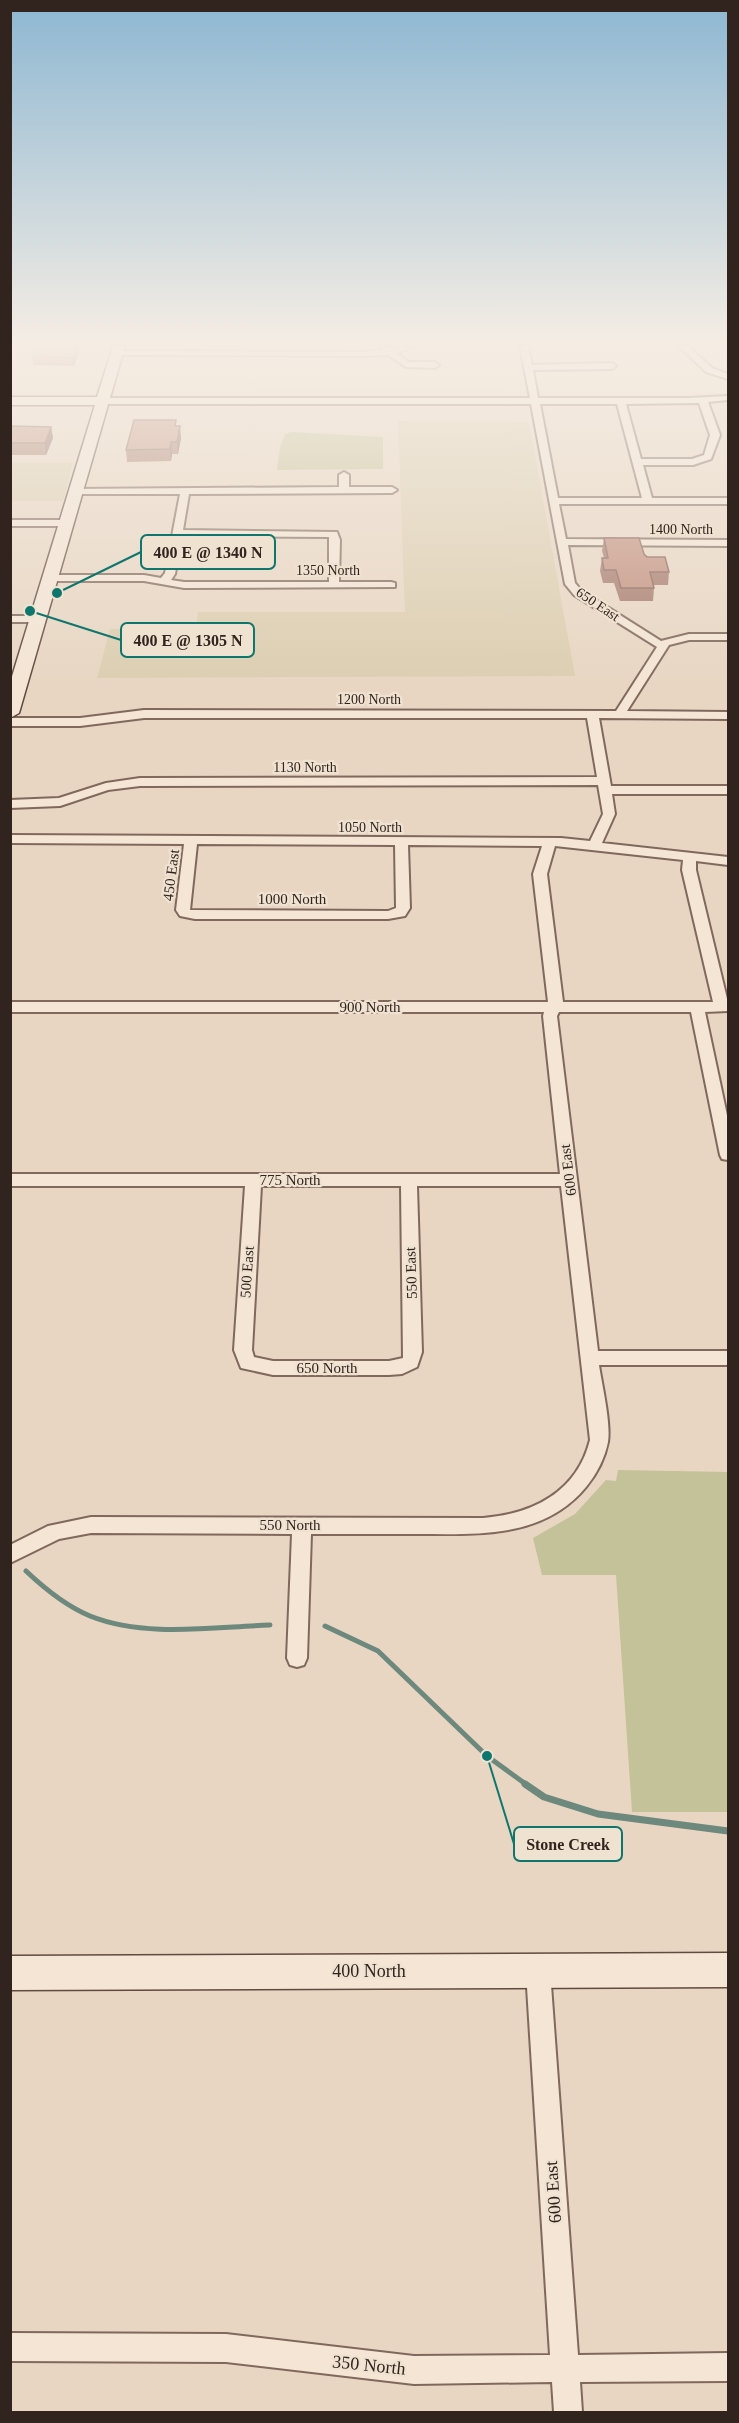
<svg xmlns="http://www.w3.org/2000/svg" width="739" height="2423" font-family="'Times New Roman',serif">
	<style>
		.farmland { fill: #dcceb1 }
		.green { fill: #c4c298 }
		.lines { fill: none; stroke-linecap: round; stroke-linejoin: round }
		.stream-far1 { stroke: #6d887c; stroke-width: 5 }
		.stream { stroke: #6d887c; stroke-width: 7 }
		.street-casing { stroke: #80695c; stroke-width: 4 }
		.secondary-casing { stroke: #614a3f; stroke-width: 3 }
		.street { fill: #f4e5d5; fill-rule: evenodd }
		.secondary { fill: #f4e5d5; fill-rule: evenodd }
		.wall { fill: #a67a6c }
		.shaded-wall { fill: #876358 }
		.building { fill: #c18e7d; stroke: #876358; stroke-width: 1.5 }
		.labels { text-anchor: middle; stroke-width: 4.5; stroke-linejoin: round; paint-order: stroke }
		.far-street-label { font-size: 14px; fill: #31241e; stroke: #f0e2d1 }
		.street-label { font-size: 15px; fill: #31241e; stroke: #f0e2d1 }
		.near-street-label { font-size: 18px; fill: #31241e; stroke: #f0e2d1 }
		.leader { fill: none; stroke: #0f766e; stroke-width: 2 }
		.callout-dot { fill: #0f766e; stroke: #f0e2d1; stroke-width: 2 }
		.callout { fill: #f0e2d1; stroke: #0f766e; stroke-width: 2 }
		.callout-label { font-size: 16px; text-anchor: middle; font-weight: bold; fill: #31241e }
	</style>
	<rect width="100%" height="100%" fill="#e8d6c3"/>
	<g class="farmland">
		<polygon points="398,421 529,422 575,676 97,678 110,629 196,627 198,612 405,612"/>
		<polygon points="11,463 73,463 63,501 11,501"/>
	</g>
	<g class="green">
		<polygon points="292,432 383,437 383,469 277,470 280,447 285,434"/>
		<polygon points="618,1470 728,1472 728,1812 632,1812 616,1575 542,1575 533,1538 575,1514 606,1480 616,1481"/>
	</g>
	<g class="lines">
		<g class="stream-far1">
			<path d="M26 1571C45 1589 66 1606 90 1616 145 1638 212 1627 270 1625"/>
			<polyline points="325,1626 378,1651 487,1756 527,1785"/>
		</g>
		<polyline class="stream" points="525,1784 544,1797 598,1814 728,1831"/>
		<g class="street-casing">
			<g id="street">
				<polygon points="382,346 392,349 416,346 397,353 408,362 435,362 439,365 435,368 406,367 388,355 363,356 117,355 113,353 117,351 363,352 382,350"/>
				<path d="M520 346H528L532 365 612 363 616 366 612 369 533 370 538 398H689L728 396V400L708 402 720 435 711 459 693 465H643L652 498H728V504H559L566 539 728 540V546L568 545 575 583 582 591 661 641 689 634H728V640H689L669 645 627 711 728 712V719L599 718 611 786H728V794H612L615 814 602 843 728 857V865L696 861V870L728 1003V1011L705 1012 728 1120V1160L722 1159 720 1155 691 1012H559L557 1016 598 1351H728V1365H599C602 1385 611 1423 608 1442 605 1458 596 1475 586 1487 543 1539 478 1534 417 1534 382 1534 347 1534 311 1534L307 1658 304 1665 297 1667 290 1665 287 1658 292 1534 91 1533 59 1539 10 1563V1545L48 1526 91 1517 483 1518C533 1514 577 1492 590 1440L561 1186H417L422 1352 417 1367 402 1374 389 1375H273L241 1368 234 1350 245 1186H10V1174H560L543 1016 544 1012H10V1002H548L533 874 542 846 408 845 410 908 405 916 388 919H195L180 916 176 910 184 844 10 843V835L561 838 590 841 603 814 598 785 140 786 108 790 60 806 10 808V800L59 798 106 783 140 778 597 777 587 718H144L80 726H10V718H80L144 710 616 711 657 647 574 595 565 584 531 404H102L98 401 102 398H530ZM699 403 710 435 704 455 692 459H641L626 404ZM540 404H617L642 498H558ZM197 844 395 845 396 908 388 911 190 910ZM555 846 683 860 682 870 713 1002H563L547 874ZM261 1186H401L403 1358 389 1361H273L254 1357 252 1350Z"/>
				<polygon points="679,346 688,346 712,368 728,374 728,379 706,372"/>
				<path d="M344 472 349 475V487H392L397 490 392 493 189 494 183 530 337 532 340 540 339 582H391L395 583V587L184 588 144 581H50L45 578 50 575H144L161 578 165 573 180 494H75L70 491 72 489 339 487V475ZM182 536 329 537V582H184L171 580 175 574Z"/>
				<polygon points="10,520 66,520 71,523 66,526 10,526"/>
				<polygon points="10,616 38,616 43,619 38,622 10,622"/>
				<polygon points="538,1959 546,1963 550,1971 578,2355 728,2353 728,2381 580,2382 582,2412 554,2412 552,2382 414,2384 226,2362 10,2361 10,2333 226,2334 414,2356 550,2355 526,1971 530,1963"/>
			</g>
		</g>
		<g class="secondary-casing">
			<g id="secondary">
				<polygon points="113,346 125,346 19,713 10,718 10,683 95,405 10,405 10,397 97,397"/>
				<polygon points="728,1953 728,1987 10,1990 10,1956"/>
			</g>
		</g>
		<use href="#street" class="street"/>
		<use href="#secondary" class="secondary"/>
	</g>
	<g class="wall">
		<polygon points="80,349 74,366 33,365 32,356"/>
		<polygon points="176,420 176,426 181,438 178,454 172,454 171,461 127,462 126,450"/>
		<polygon points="10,426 51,427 53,438 46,455 10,455"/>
		<polygon points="604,538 644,554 669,572 668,585 654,585 654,588 653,601 620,601 614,583 603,583 600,571 602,558 604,558 602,551"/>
	</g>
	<g class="shaded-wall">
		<polygon points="77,346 79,346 80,349 74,366 73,358"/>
		<polygon points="180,426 181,438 178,454 177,442"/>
		<polygon points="51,427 53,438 46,455 45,443"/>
		<polygon points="171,442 172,454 171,461 170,449"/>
	</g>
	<g class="building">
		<polygon points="35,346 77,346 73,358 32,356"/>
		<polygon points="134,420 176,420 175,426 180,426 177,442 171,442 170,449 126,450"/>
		<polygon points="10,426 51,427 45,443 10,443"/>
		<polygon points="604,538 639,538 644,554 647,557 665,557 669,572 650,572 654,588 621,588 616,570 604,570 602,558 608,558"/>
	</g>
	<linearGradient id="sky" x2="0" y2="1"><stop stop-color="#8db7d2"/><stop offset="0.5" stop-color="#f5ede4"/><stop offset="1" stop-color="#f5ede4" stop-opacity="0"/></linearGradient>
	<rect width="739" height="686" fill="url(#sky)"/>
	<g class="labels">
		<g class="far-street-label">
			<text x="681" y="534">1400 North</text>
			<text x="328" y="575">1350 North</text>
			<text transform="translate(598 604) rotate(34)" y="5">650 East</text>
			<text x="369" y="704">1200 North</text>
			<text x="305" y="772">1130 North</text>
			<text x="370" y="832">1050 North</text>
		</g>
		<g class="street-label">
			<text transform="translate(171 875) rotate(-83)" y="5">450 East</text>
			<text x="292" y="904">1000 North</text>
			<text x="370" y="1012">900 North</text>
			<text transform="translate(568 1170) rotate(-97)" y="5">600 East</text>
			<text x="290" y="1185">775 North</text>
			<text transform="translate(247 1272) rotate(-86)" y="5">500 East</text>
			<text transform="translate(411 1273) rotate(-92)" y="5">550 East</text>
			<text x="327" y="1373">650 North</text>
			<text x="290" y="1530">550 North</text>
		</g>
		<g class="near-street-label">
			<text x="369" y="1977">400 North</text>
			<text transform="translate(553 2192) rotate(-94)" y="6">600 East</text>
			<text transform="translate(369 2365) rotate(6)" y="6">350 North</text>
		</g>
	</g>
	<path class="leader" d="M57 593L141 552M30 611L121 640M487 1756L514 1844"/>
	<g class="callout-dot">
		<circle cx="57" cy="593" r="6"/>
		<circle cx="30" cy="611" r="6"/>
		<circle cx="487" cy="1756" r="6"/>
	</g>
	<g class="callout">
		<rect x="141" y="535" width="134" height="34" rx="6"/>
		<rect x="121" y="623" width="133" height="34" rx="6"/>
		<rect x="514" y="1827" width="108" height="34" rx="6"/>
	</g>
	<g class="callout-label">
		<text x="208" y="558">400 E @ 1340 N</text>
		<text x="188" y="646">400 E @ 1305 N</text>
		<text x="568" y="1850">Stone Creek</text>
	</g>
	<rect width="739" height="2423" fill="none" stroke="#31241e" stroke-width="24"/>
</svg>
